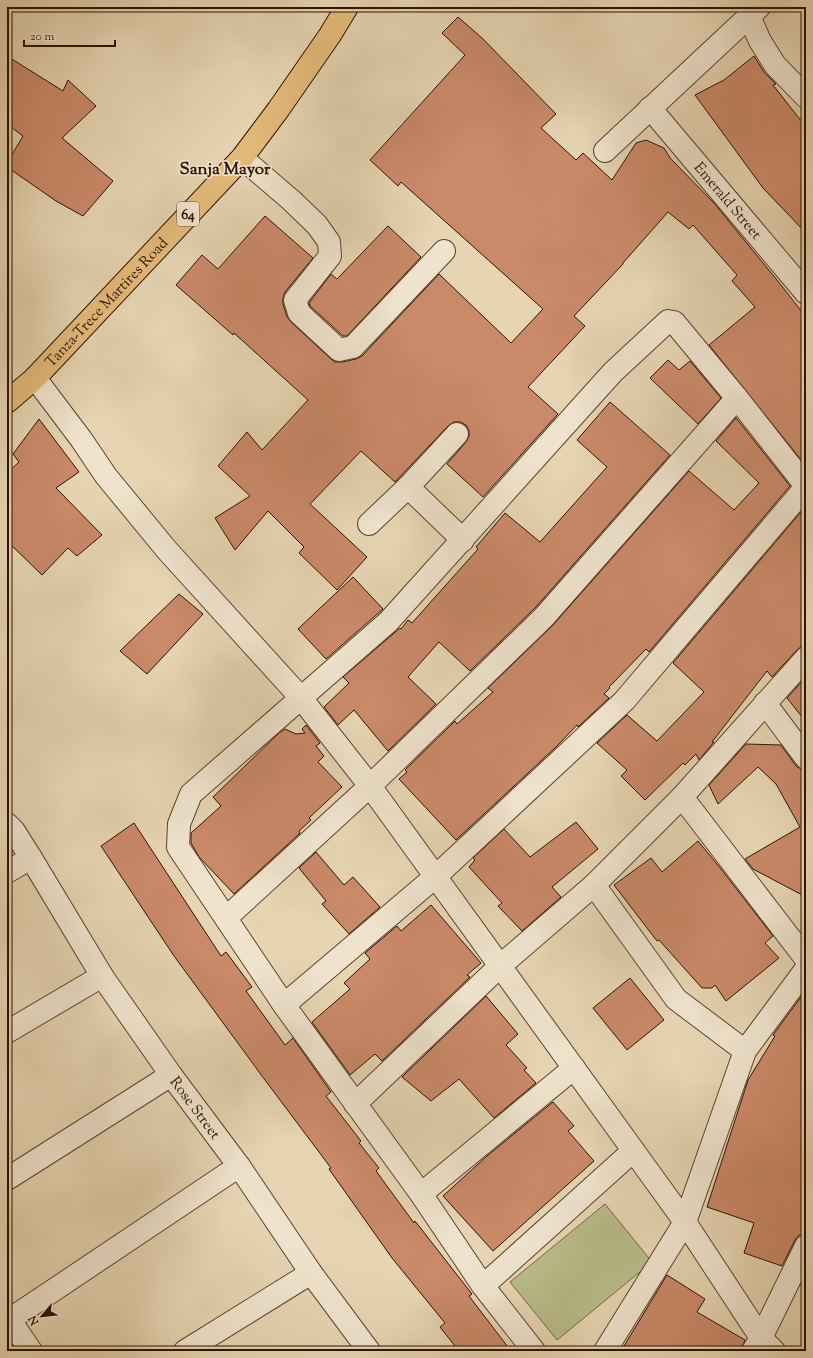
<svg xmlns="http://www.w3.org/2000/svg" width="813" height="1358" font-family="'Sorts Mill Goudy',serif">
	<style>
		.green { fill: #b9bb89; stroke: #746645 }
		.building { fill: #ca8969; stroke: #2e1201 }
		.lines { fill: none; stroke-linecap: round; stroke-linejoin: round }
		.minor-casing { stroke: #5c422d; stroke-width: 24 }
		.major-casing { stroke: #2e1201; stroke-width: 24 }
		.minor { stroke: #efe3cd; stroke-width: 22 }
		.major { stroke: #e3ba79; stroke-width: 22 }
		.labels { text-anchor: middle; stroke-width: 3.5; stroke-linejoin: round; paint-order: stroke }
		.shield { fill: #efe3cd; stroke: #68513e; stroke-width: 1 }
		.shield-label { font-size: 14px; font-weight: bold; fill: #2e1201 }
		.street-label { font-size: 15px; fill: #2e1201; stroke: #efe3cd }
		.quarter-label { font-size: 17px; font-weight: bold; fill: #2e1201; stroke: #efe3cd }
	</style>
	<rect width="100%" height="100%" fill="#e6d4b2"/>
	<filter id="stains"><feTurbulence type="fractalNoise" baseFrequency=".005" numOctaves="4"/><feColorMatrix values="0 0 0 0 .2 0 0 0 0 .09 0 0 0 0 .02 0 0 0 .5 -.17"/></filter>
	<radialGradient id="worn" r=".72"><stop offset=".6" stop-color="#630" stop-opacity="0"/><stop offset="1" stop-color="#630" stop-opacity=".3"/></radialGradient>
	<polygon class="green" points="605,1204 652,1262 557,1340 510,1282"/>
	<g class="building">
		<polygon points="458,17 482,38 556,114 541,128 576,160 583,153 612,180 636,143 646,140 664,148 670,158 714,203 781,285 806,317 806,466 709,345 755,307 732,281 737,275 693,225 689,229 668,212 623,263 623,264 574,316 585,326 528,387 558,414 483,497 447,464 466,442 469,436 469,431 466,425 460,422 454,422 448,426 395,482 361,451 310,504 367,557 337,590 299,553 304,547 268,511 235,550 215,518 250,496 218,466 247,432 262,450 308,400 234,333 233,335 176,285 202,255 218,269 265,216 313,258 285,292 283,298 283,304 287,317 291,322 331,359 335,362 342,362 356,359 362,356 439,274 511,343 543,309 401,182 398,186 370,160 465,55 442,33"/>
		<polygon points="7,56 63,91 68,80 96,106 62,138 113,181 83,216 56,201 7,167 7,163 23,136 7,124"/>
		<polygon points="754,56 764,72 776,84 773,85 806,127 806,233 763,188 695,95 724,80"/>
		<polygon points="388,226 421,257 347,336 343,336 310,306 309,303 331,274 337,279"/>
		<polygon points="668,360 679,370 690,361 721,398 698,424 650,378"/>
		<polygon points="610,402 670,455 535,608 470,671 439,642 408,677 436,704 388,751 354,710 338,725 324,707 349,683 343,677 400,628 401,629 408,620 412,623 478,549 476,547 505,513 540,542 607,467 577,440"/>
		<polygon points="736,418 790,486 649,652 646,649 609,687 610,688 604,694 609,698 578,727 577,725 557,746 456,840 399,779 407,772 405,770 455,721 457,724 493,692 488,688 553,625 689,471 734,510 759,483 716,441"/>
		<polygon points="39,419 79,472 56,488 102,535 77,556 68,548 42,575 7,541 7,473 19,462 13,454"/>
		<polygon points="806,506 806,646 802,646 797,650 772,677 767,671 712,742 714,742 699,760 696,754 685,765 683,763 645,800 621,776 627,770 597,743 627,715 657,741 704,692 673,663"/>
		<polygon points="353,577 383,609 326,659 298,629"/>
		<polygon points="179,594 203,614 147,674 120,651"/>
		<polygon points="806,677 806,722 787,698"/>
		<polygon points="306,725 320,743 316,746 324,756 318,762 342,787 309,818 311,820 299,831 300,833 234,894 199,857 191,843 191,833 221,806 213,797 279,733 285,729 296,734 305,733 302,729"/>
		<polygon points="746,744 781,745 796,766 801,769 806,770 806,897 753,869 745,859 800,827 776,784 758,767 718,804 709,785"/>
		<polygon points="576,822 598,849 552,887 561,897 522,931 498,906 502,903 469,867 475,860 473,858 504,829 530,857"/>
		<polygon points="134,823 221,956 226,952 252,987 246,991 285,1045 293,1038 331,1092 326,1096 361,1141 359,1143 379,1168 376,1171 414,1223 415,1221 472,1294 469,1296 511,1351 459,1351 440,1327 445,1323 392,1258 329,1169 331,1168 262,1076 174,956 101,846"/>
		<polygon points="698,841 721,869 773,936 765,943 779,958 726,1001 715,985 712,988 702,988 659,940 657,941 614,885 651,858 662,872"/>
		<polygon points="316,852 344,885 353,877 380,907 349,934 322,904 326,901 299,868"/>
		<polygon points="431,905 481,963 467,975 470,977 382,1061 375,1054 350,1075 312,1022 350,989 344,983 370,959 365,953 397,926 401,931"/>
		<polygon points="630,978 664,1020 627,1050 593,1008"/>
		<polygon points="806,990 806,1234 799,1235 795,1240 782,1266 744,1253 754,1223 707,1207 748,1080 775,1036 773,1035"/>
		<polygon points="486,996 518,1034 506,1045 527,1068 524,1070 536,1083 494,1118 459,1079 431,1101 402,1077"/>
		<polygon points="553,1102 574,1126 568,1131 594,1161 493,1251 443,1196 487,1156"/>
		<polygon points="667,1275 705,1299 697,1312 745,1340 741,1351 621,1351"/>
	</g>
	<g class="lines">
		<g class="minor-casing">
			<g id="minor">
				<polyline points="749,16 760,41 775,65 806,97"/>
				<path id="s1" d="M650 108 806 293"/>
				<polyline points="605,151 759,7"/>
				<polyline points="242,158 291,200 317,225 329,242 330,256 295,300 299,313 339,350 353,347 444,251"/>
				<polyline points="35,378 81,439 106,476 166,549 301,698 370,786 685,1222 761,1338 774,1351"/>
				<polyline points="408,487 463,540"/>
				<polyline points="369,524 408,487 457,434"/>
				<polyline points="765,703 806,758"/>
				<polyline points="682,797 806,959"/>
				<path id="s2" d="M7 824 14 831 31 858 102 976 171 1075 239 1166 311 1273 369 1351"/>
				<polyline points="7,872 31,858"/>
				<polyline points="594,885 676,999 745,1051"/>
				<polyline points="226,918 370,786 544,617 737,398"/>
				<polyline points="284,1005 435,877 624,701 806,487"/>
				<polyline points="7,1032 102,976"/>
				<polyline points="355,1104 500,966 594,885 682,797 806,658"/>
				<polyline points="7,1179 171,1075"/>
				<polyline points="421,1194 574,1068"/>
				<polyline points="483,1286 633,1151"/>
				<polyline points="7,1316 31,1351"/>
				<polyline points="9,1320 239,1166"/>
				<polyline points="185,1351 311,1273"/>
				<polyline points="534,1351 483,1286 421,1194 284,1005 178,847 179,824 191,794 388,622 613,372 668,321 674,322 737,398 806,486"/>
				<polyline points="605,1351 685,1222 745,1051 806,969"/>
				<polyline points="753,1351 761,1338 806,1246"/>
			</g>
		</g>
		<g class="major-casing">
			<g id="major">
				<path id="s3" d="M7 402 35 378 242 158 278 110 330 35 347 7"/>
			</g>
		</g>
		<use href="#minor" class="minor"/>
		<use href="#major" class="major"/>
	</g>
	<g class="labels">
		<rect class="shield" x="177" y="202" width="22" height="24" rx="3"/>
		<g class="shield-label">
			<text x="188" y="219">64</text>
		</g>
		<g class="street-label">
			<text dy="5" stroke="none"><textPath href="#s1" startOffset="121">Emerald Street</textPath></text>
			<text dy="5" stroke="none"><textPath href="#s3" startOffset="141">Tanza-Trece Martires Road</textPath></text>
			<text dy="5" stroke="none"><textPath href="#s2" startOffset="341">Rose Street</textPath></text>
		</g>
		<g class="quarter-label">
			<text x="225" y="174">Sanja Mayor</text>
		</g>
	</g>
	<rect width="813" height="1358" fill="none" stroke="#e6d4b2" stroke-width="24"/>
	<rect x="8" y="8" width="797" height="1342" fill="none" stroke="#2e1201" stroke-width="2"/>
	<rect x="12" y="12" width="789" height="1334" fill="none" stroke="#2e1201"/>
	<g transform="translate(42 1316) rotate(242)" stroke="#efe3cd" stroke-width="3" paint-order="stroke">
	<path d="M0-3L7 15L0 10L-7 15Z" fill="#2e1201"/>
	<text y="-6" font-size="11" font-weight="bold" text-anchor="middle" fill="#2e1201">N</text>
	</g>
	<path d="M24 40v6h91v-6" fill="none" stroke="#2e1201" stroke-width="2"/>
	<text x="30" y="40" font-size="12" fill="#2e1201" stroke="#efe3cd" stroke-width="3" paint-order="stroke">20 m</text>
	<rect width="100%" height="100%" filter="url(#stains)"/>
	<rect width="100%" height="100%" fill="url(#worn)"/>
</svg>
